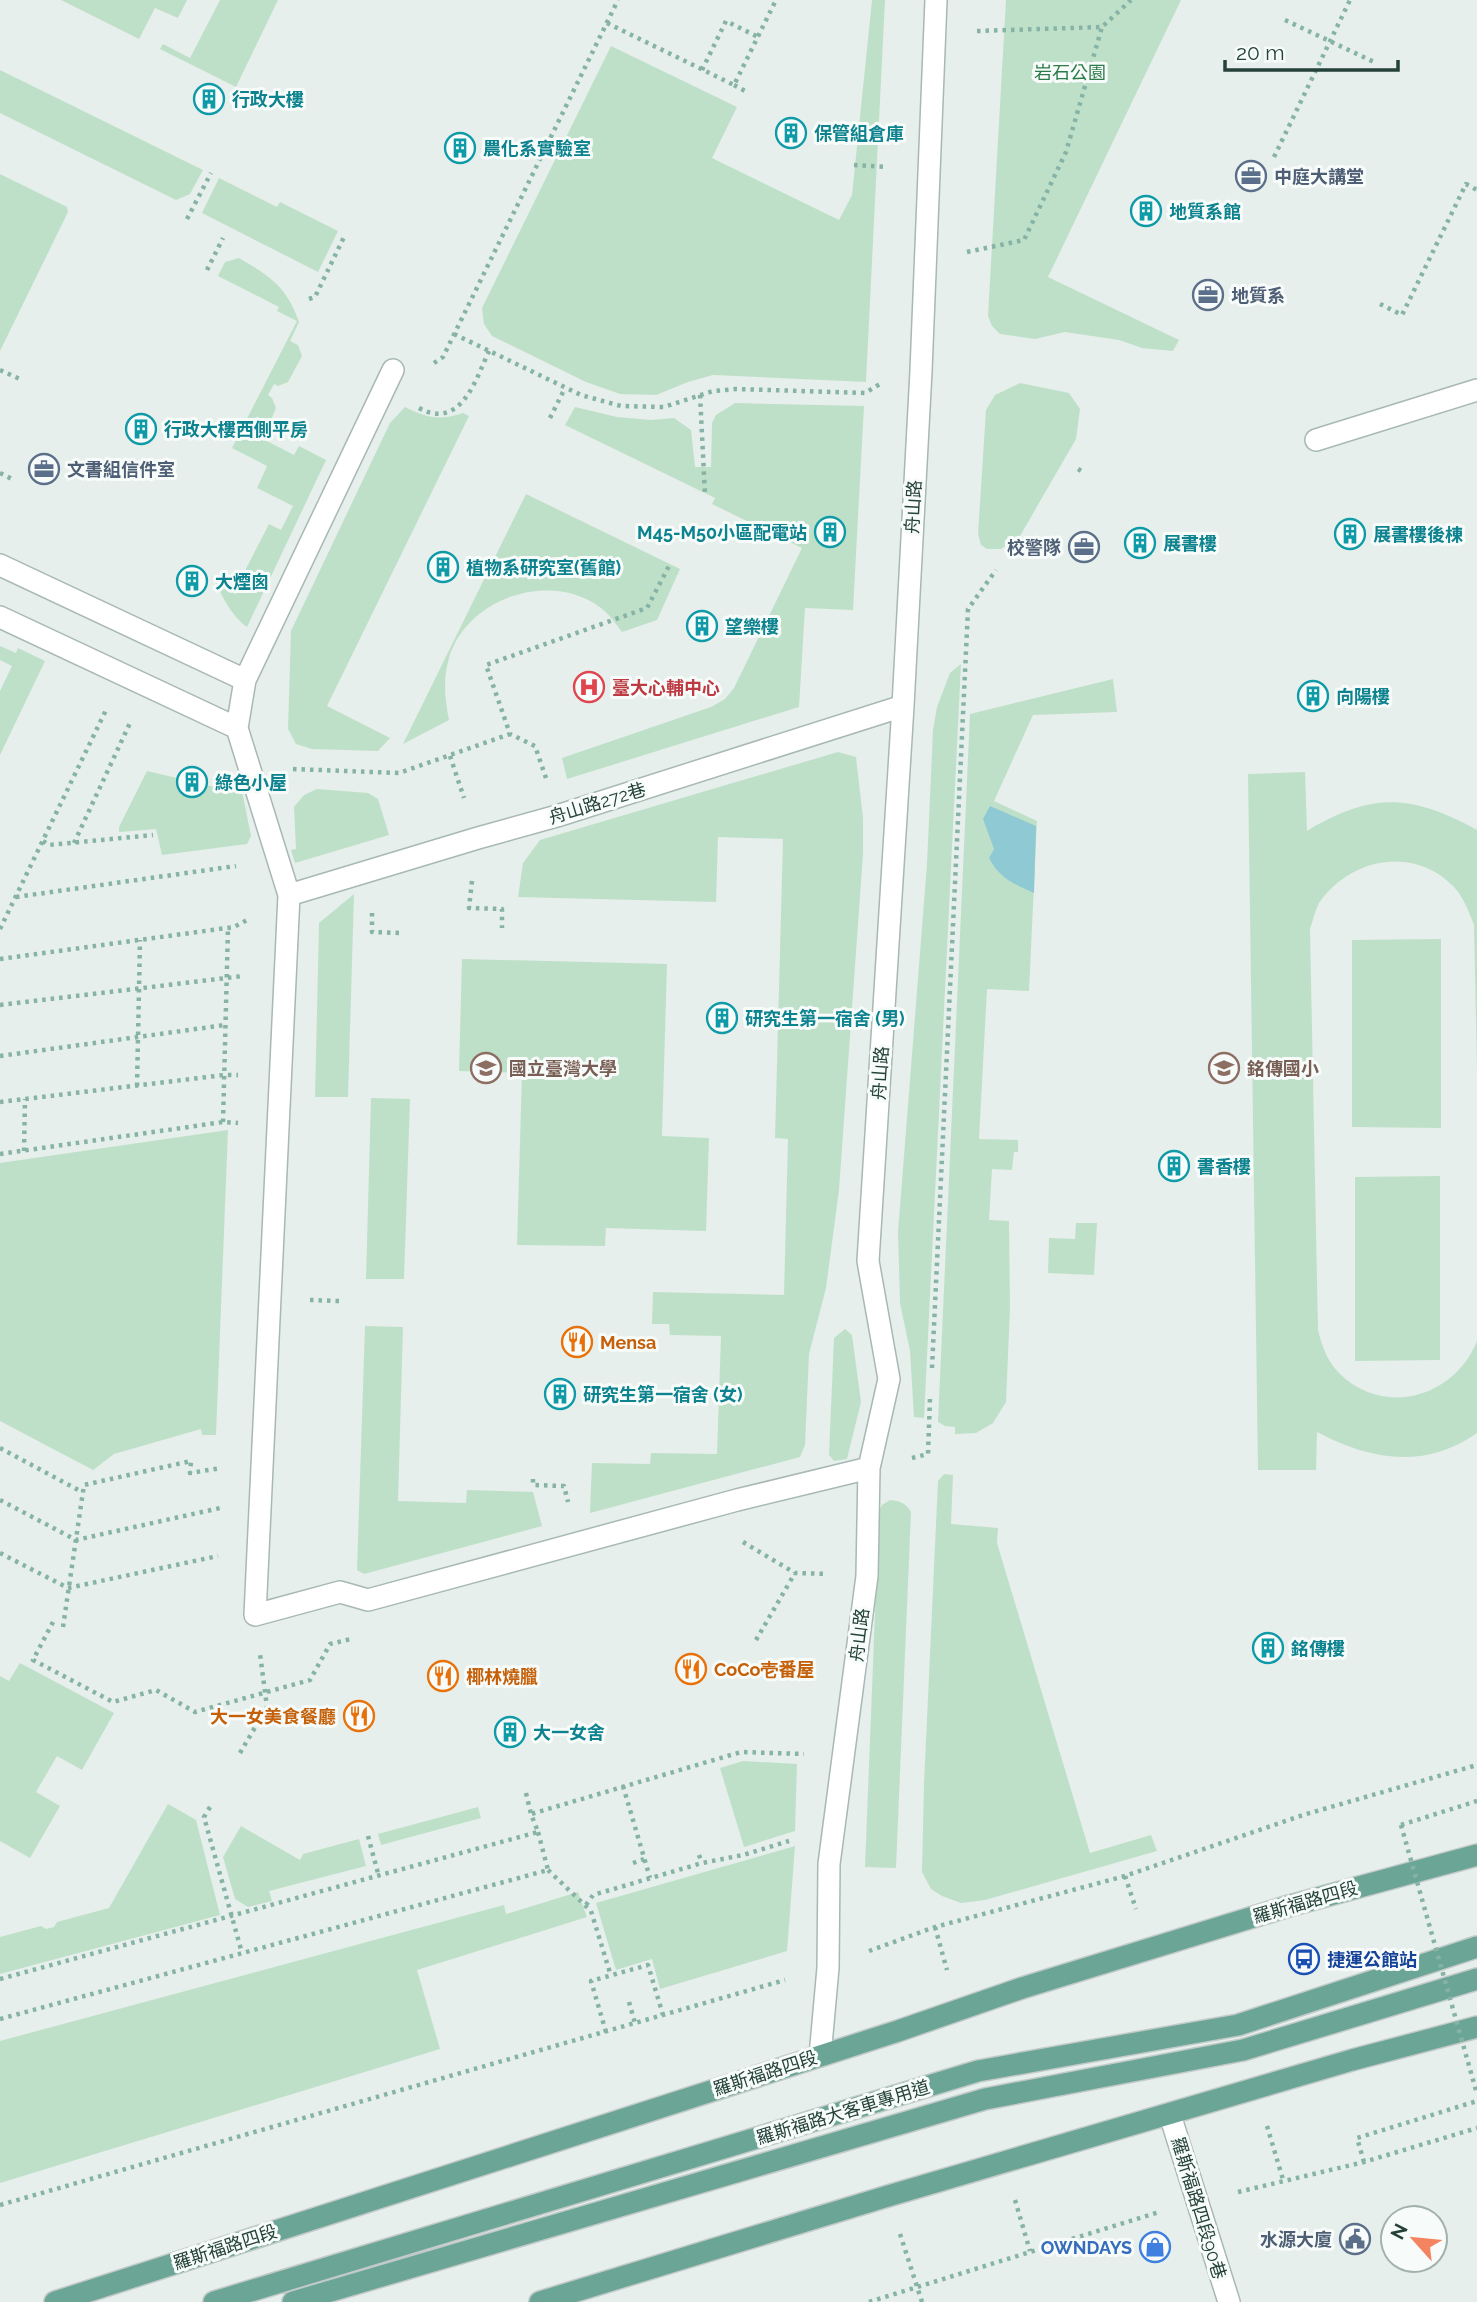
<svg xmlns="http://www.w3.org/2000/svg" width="1477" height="2302" font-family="Raleway,'Noto Sans TC',sans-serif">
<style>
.green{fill:#bfe0c8}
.water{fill:#8ec9d4}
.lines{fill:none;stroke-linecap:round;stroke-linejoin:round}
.minor-casing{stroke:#a8b8b2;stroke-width:24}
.major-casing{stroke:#c2cac8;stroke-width:24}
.path{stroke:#86b3a5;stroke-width:4.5;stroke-dasharray:3.5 5;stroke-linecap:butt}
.minor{stroke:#fff;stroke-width:21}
.major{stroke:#6aa596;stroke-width:21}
.path-bridge{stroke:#86b3a5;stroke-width:4.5;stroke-dasharray:3.5 5;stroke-linecap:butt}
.labels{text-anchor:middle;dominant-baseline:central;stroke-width:6;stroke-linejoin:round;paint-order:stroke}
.park-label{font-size:18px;fill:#2d7a4b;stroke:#f7fbf9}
.culture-label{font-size:18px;font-weight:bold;fill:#0d838f;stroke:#f7fbf9;text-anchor:start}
.service-label{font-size:18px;font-weight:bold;fill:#4e5e75;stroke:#f7fbf9;text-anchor:start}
.street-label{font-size:18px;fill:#24423a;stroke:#f7fbf9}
.health-label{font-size:18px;font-weight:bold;fill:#be3a42;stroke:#f7fbf9;text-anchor:start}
.education-label{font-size:18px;font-weight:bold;fill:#785e54;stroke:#f7fbf9;text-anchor:start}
.food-label{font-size:18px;font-weight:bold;fill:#c56008;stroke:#f7fbf9;text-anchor:start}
.transit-label{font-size:18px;font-weight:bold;fill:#164399;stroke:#f7fbf9;text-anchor:start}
.shop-label{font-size:18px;font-weight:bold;fill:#366cbe;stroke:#f7fbf9;text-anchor:end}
</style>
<rect width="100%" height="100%" fill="#e6efeb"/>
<path class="green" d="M 61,0 L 187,0 L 178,18 L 155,8 L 139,39 Z
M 220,0 L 278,0 L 236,87 L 160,49 L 163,44 L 190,58 Z
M 872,0 L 885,0 L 866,382 L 713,375 L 688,382 L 656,395 L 620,394 L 586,382 L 492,336 L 484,324 L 482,308 L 611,46 L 737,107 L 712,158 L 839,220 L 852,195 Z
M 1006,0 L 1181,0 L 1048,277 L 1179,340 L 1173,351 L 1142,348 L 1119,340 L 1065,332 L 1035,339 L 1000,334 L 992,326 L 988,316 Z
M 0,70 L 203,170 L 190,194 L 176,200 L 0,113 Z
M 0,174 L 67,207 L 68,212 L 0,351 Z
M 219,178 L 277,207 L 280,202 L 338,231 L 318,272 L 202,213 Z
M 239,258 C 270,276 287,287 299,322 L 290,341 L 298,345 L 302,356 L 288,382 L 278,386 L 274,384 L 268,395 L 272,398 L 276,408 L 263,439 L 294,455 L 299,446 L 326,460 L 247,627 C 230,615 221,593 212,576 L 236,588 L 269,524 L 281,530 L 293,506 L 257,488 L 267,466 L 232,448 L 297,321 L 277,311 L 279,307 L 218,276 L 225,262 Z
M 1020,383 L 1069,393 L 1080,409 L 1076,439 L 1020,536 L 1001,549 L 987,549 L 981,545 L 978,534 L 986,410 L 995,395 Z
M 735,403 L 864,406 L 853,610 L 805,608 L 799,707 L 567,779 L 562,758 L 711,707 L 725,699 L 734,688 L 802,548 L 712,504 L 715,498 L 565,425 L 575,407 L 617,417 L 651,420 L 674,418 L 691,430 L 695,467 L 711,467 L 712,423 L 716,415 Z
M 405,407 C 427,418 439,421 463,413 L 469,416 L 327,706 L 390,738 L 378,751 L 312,749 L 296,744 L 288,729 L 291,631 L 390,423 Z
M 526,494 L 680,569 L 657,620 L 622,632 C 616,624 609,614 601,608 C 550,569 463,599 448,662 C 443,682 445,699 449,720 L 403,744 Z
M 0,646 L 16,653 L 18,648 L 45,661 L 0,755 L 0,691 L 12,666 L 0,660 Z
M 961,664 L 924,1418 L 914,1417 L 910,1351 L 900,1303 L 898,1232 L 927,864 L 933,730 L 937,707 L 950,673 Z
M 1113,679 L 1117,712 L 1033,715 L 994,801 L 1037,821 L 1029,991 L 987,989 L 979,1139 L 1018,1140 L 1018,1152 L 1014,1152 L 1012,1170 L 992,1169 L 989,1220 L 1009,1221 L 1010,1308 L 1006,1402 L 993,1423 L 976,1433 L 955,1434 L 955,1427 L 945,1426 L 938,1422 L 970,714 Z
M 838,752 L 856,757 L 863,818 L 863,854 L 839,1190 L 826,1288 L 809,1354 L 805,1445 L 800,1457 L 590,1513 L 592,1463 L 650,1464 L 651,1453 L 717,1454 L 721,1336 L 670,1335 L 669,1324 L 652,1324 L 653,1292 L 784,1295 L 788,1139 L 775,1138 L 783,839 L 718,837 L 716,902 L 518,897 L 523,863 L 540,840 Z
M 147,771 L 236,792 L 242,791 L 251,836 L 247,844 L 162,855 L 156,829 L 119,832 L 119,827 Z
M 1305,772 L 1307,831 C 1372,792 1411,794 1477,830 L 1477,1068 L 1474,925 C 1469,912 1464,898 1454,887 C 1414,845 1350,858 1319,903 C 1315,911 1313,920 1310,929 L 1318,1330 C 1322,1346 1327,1361 1339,1373 C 1384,1418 1455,1397 1477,1341 L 1477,1433 C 1424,1470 1370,1460 1317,1432 L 1316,1470 L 1258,1470 L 1248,774 Z
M 317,789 L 368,793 L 378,799 L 389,835 L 295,863 L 291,850 L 296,849 L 294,807 L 304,795 Z
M 354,894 L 348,1097 L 315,1097 L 319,923 Z
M 1441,939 L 1441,1128 L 1352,1127 L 1352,940 Z
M 462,959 L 667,964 L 662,1136 L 709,1138 L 706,1231 L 606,1228 L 605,1246 L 517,1245 L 522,1073 L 459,1071 Z
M 371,1098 L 410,1099 L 404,1279 L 366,1279 Z
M 228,1130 L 216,1435 L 202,1435 L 201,1429 L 114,1454 L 93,1470 L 0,1421 L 0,1163 Z
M 1440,1176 L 1440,1360 L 1355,1361 L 1355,1177 Z
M 1076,1223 L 1097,1223 L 1094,1275 L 1048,1273 L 1049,1238 L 1075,1239 Z
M 365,1326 L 403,1327 L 398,1501 L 466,1503 L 467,1490 L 533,1492 L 542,1526 L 364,1574 L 357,1570 Z
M 845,1329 L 852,1335 L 861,1402 L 847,1459 L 834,1461 L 829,1455 L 834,1338 Z
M 944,1474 L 953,1475 L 951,1524 L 998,1528 L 997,1543 L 1090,1853 L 1151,1835 L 1157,1851 L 985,1900 L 961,1903 L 942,1896 L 931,1889 L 922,1872 L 924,1784 L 938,1481 Z
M 890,1500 C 900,1501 906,1503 911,1512 L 896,1868 L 865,1867 L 879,1511 L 882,1505 Z
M 20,1663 L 114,1713 L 82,1770 L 57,1756 L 36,1792 L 60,1806 L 30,1858 L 0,1841 L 0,1676 L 9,1681 Z
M 743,1761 L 797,1764 L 795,1831 L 744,1847 L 720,1768 Z
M 168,1804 L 196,1820 L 220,1915 L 0,1974 L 0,1937 L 41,1926 L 46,1929 L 54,1927 L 57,1922 L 109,1908 Z
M 478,1807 L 481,1818 L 381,1845 L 378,1834 Z
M 241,1826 L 300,1860 L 303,1854 L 359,1839 L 366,1866 L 269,1891 L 272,1901 L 248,1907 L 235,1899 L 223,1857 Z
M 795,1846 L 787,1951 L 660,1989 L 652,1959 L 616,1970 L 596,1903 Z
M 578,1892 L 587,1917 L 417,1970 L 440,2049 L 0,2183 L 0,2041 L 504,1905 L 506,1914 Z"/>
<path class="water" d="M 990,806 L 1036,826 L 1034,893 C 1014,884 999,878 989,858 L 994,849 L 983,819 Z"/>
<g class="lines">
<g class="minor-casing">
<path id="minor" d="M 393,370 L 245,680 L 237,728 L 289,895 L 255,1615 L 340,1592 L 368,1600 L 737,1500 L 869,1468
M 1316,440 L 1477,390
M 0,565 L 245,680
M 0,617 L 237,728
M 289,895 L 478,838 L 557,816 L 903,706
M 820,2056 L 828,1968 L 829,1864 L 867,1576 L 869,1468 L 889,1379 L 868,1261 L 903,706 L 921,371 L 936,0
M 1170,2115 L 1229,2302"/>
</g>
<g class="major-casing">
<path id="major" d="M 55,2302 L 898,2031 L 1022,1988 L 1289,1906 L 1477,1855
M 214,2302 L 978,2071 L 1238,2025 L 1477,1947
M 293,2302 L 985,2099 L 1243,2050 L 1477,1979
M 540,2302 L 888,2196 L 1352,2060 L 1477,2027"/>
</g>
<path class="path" d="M 1285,20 L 1374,62
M 607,23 L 734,85 L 776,0
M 977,31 L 1102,27 L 1131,0
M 702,70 L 726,21 L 758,37
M 734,85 L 745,91
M 1274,157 L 1350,0
M 854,165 L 886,167
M 187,219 L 211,173
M 967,252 L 1024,240 L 1066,152 L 1102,27
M 207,270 L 223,238
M 309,299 L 315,297 L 345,235
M 1380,304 L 1402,315 L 1466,184 L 1477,190
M 454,334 L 581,395 L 621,406 L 664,407 L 713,391 L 736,389 L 865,393 L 880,384
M 434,363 L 443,357 L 618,0
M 0,370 L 22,380
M 700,395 L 705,494
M 419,408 C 461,431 476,379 489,351
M 550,418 L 565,388
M 1078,469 L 1083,472
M 0,473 L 14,480
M 450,756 L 464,798
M 293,769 L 399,773 L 510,734
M 546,778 L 535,746 L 510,734 L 486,665 L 647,608 L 670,564
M 43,841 L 49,845 L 153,835
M 74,843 L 130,723
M 472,881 L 469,908 L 502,909 L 502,928
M 16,897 L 236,866
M 372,913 L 372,932 L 400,933
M 0,929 L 106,710
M 0,959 L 234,927 L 247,920
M 0,1005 L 243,976
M 0,1056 L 225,1025
M 137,1086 L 140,940
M 0,1102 L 224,1075 L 238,1075
M 223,1122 L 228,928
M 24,1151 L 25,1099
M 0,1154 L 223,1122 L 238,1123
M 310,1300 L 339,1301
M 932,1368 L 968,609 L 996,570
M 0,1448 L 82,1492
M 912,1458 L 928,1454 L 930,1398
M 533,1479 L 533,1485 L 564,1486 L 568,1502
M 0,1500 L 76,1540 L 220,1508
M 743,1542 L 795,1573 L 827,1574
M 0,1553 L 68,1588 L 218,1556
M 53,1622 L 33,1660 L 113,1702 L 156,1690 L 195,1712 L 310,1680 L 330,1644 L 351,1639
M 63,1627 L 84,1485 L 191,1461 L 190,1473 L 221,1468
M 756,1640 L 795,1573
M 773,1675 L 813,1668
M 267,1707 L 275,1711
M 240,1753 L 267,1707 L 260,1654
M 623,1786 L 650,1878
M 526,1793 L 531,1814
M 210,1807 L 204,1817 L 242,1953
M 1401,1825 L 1477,1801
M 368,1836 L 379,1877
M 699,1855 L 702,1863
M 633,1863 L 644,1859
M 548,1870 L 591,1911 L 611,1976
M 1125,1876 L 1136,1909
M 586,1905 L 593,1895 L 702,1863 L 743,1855 L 789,1841
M 935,1927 L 947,1970
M 869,1951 L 935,1927 L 1125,1876 L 1303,1815 L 1477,1765
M 0,1979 L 538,1832 L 531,1814 L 741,1752 L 804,1754
M 629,2002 L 635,2023
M 0,2019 L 548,1870 L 538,1832
M 606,2032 L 591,1981 L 648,1965 L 663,2015
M 1267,2126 L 1284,2183
M 1364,2162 L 1357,2138 L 1477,2101
M 1238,2192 L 1364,2162 L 1477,2128
M 1015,2200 L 1030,2251
M 0,2205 L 785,1980
M 900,2234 L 922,2302
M 869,2302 L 1159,2212"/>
<use href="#minor" class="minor"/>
<use href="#major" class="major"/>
<path class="path-bridge" d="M 1401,1825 L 1477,2094"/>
</g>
<defs>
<g id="building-ring" transform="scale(1.575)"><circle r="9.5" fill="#f7fbf9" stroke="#0f9aa8" stroke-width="1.5"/><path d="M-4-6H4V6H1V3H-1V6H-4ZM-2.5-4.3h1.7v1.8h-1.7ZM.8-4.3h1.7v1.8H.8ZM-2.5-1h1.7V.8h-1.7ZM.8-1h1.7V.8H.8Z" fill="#0f9aa8"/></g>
<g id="office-ring" transform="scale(1.575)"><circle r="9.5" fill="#f7fbf9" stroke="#5c6f8a" stroke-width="1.5"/><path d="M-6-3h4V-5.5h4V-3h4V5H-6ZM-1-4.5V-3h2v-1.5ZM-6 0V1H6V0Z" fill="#5c6f8a"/></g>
<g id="hospital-ring" transform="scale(1.575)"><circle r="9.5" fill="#f7fbf9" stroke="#e0444e" stroke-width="1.5"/><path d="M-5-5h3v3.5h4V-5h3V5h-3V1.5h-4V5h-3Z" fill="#e0444e"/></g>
<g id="university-ring" transform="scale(1.575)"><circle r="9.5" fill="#f7fbf9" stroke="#8d6e63" stroke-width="1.5"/><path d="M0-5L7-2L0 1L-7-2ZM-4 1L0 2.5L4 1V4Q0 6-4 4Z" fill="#8d6e63"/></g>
<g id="school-ring" transform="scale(1.575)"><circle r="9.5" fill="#f7fbf9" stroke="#8d6e63" stroke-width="1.5"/><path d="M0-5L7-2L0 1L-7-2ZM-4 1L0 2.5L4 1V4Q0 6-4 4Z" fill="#8d6e63"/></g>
<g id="restaurant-ring" transform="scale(1.575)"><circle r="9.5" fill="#f7fbf9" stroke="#e8710a" stroke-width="1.5"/><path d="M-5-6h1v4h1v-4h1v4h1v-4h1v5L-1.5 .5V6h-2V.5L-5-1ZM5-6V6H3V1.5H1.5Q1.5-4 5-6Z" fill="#e8710a"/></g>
<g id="bus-ring" transform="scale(1.575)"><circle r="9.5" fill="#f7fbf9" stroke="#1a4fb4" stroke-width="1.5"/><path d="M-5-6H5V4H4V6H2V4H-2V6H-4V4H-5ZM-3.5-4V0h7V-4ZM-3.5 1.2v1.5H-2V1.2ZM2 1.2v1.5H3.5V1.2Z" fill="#1a4fb4"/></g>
<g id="civic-ring" transform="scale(1.575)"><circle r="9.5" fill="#f7fbf9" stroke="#5c6f8a" stroke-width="1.5"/><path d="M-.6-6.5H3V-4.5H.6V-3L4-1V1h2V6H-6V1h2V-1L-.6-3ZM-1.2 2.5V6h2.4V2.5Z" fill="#5c6f8a"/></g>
<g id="shop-ring" transform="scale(1.575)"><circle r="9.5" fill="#f7fbf9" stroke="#3f7fe0" stroke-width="1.5"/><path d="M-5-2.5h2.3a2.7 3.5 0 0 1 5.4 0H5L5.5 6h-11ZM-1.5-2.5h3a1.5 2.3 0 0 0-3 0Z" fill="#3f7fe0"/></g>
</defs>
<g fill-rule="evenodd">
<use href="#building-ring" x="209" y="99"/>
<use href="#building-ring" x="791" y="133"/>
<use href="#building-ring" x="460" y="148"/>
<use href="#office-ring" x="1251" y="176"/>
<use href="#building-ring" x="1146" y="211"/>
<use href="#office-ring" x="1208" y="295"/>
<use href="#building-ring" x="141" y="429"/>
<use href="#office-ring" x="44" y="469"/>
<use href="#building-ring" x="830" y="532"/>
<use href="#building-ring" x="1350" y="534"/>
<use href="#building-ring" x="1140" y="543"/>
<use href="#office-ring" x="1084" y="547"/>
<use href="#building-ring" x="443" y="567"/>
<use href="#building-ring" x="192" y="581"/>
<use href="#building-ring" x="702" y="626"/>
<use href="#hospital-ring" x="589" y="687"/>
<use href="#building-ring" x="1313" y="696"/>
<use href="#building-ring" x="192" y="782"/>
<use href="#building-ring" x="722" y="1018"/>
<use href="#university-ring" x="486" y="1068"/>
<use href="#school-ring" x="1224" y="1068"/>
<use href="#building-ring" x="1174" y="1166"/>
<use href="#restaurant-ring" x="577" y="1342"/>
<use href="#building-ring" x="560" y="1394"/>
<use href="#building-ring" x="1268" y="1648"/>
<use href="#restaurant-ring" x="691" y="1669"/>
<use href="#restaurant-ring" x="443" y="1676"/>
<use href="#restaurant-ring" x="359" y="1716"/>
<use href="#building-ring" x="510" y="1732"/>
<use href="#bus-ring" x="1304" y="1959"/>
<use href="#civic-ring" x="1355" y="2239"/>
<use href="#shop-ring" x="1155" y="2247"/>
</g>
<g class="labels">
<g class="park-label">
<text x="1070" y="72">岩石公園</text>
</g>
<g class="culture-label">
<text x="232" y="99">行政大樓</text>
<text x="814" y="133">保管組倉庫</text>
<text x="483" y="148">農化系實驗室</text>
<text x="1169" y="211">地質系館</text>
<text x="164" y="429">行政大樓西側平房</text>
<text x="807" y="532" text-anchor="end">M45-M50小區配電站</text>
<text x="1373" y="534">展書樓後棟</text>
<text x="1163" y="543">展書樓</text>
<text x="466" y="567">植物系研究室(舊館)</text>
<text x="215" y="581">大煙囪</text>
<text x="725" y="626">望樂樓</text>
<text x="1336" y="696">向陽樓</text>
<text x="215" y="782">綠色小屋</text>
<text x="745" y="1018">研究生第一宿舍 (男)</text>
<text x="1197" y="1166">書香樓</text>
<text x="583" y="1394">研究生第一宿舍 (女)</text>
<text x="1291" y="1648">銘傳樓</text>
<text x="533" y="1732">大一女舍</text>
</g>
<g class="service-label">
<text x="1274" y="176">中庭大講堂</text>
<text x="1231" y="295">地質系</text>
<text x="67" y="469">文書組信件室</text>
<text x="1061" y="547" text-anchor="end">校警隊</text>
<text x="1332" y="2239" text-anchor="end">水源大廈</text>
</g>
<g class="street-label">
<text transform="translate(913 507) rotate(-87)">舟山路</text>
<text transform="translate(597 803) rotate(-17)">舟山路272巷</text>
<text transform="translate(880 1073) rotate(-86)">舟山路</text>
<text transform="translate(859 1635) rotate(-83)">舟山路</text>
<text transform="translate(1305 1902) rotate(-16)">羅斯福路四段</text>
<text transform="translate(765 2073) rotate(-18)">羅斯福路四段</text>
<text transform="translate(843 2112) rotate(-17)">羅斯福路大客車專用道</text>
<text transform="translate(1199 2208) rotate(73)">羅斯福路四段90巷</text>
<text transform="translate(225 2247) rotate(-18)">羅斯福路四段</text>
</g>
<g class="health-label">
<text x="612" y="687">臺大心輔中心</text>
</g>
<g class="education-label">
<text x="509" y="1068">國立臺灣大學</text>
<text x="1247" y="1068">銘傳國小</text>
</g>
<g class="food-label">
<text x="600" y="1342">Mensa</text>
<text x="714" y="1669">CoCo壱番屋</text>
<text x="466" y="1676">椰林燒臘</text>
<text x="336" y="1716" text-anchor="end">大一女美食餐廳</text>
</g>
<g class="transit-label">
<text x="1327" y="1959">捷運公館站</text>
</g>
<g class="shop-label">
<text x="1132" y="2247">OWNDAYS</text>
</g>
</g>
<g transform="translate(1414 2239) rotate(297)"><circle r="33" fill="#f7fbf9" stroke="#a3b1ad" stroke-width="2"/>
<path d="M0-5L12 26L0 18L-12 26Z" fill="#f4845f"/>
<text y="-10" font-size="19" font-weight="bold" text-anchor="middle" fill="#24423a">N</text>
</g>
<path d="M1225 60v10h173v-10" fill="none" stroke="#24423a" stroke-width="3.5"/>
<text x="1236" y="60" font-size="21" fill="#24423a" stroke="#f7fbf9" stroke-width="5" paint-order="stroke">20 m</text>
</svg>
